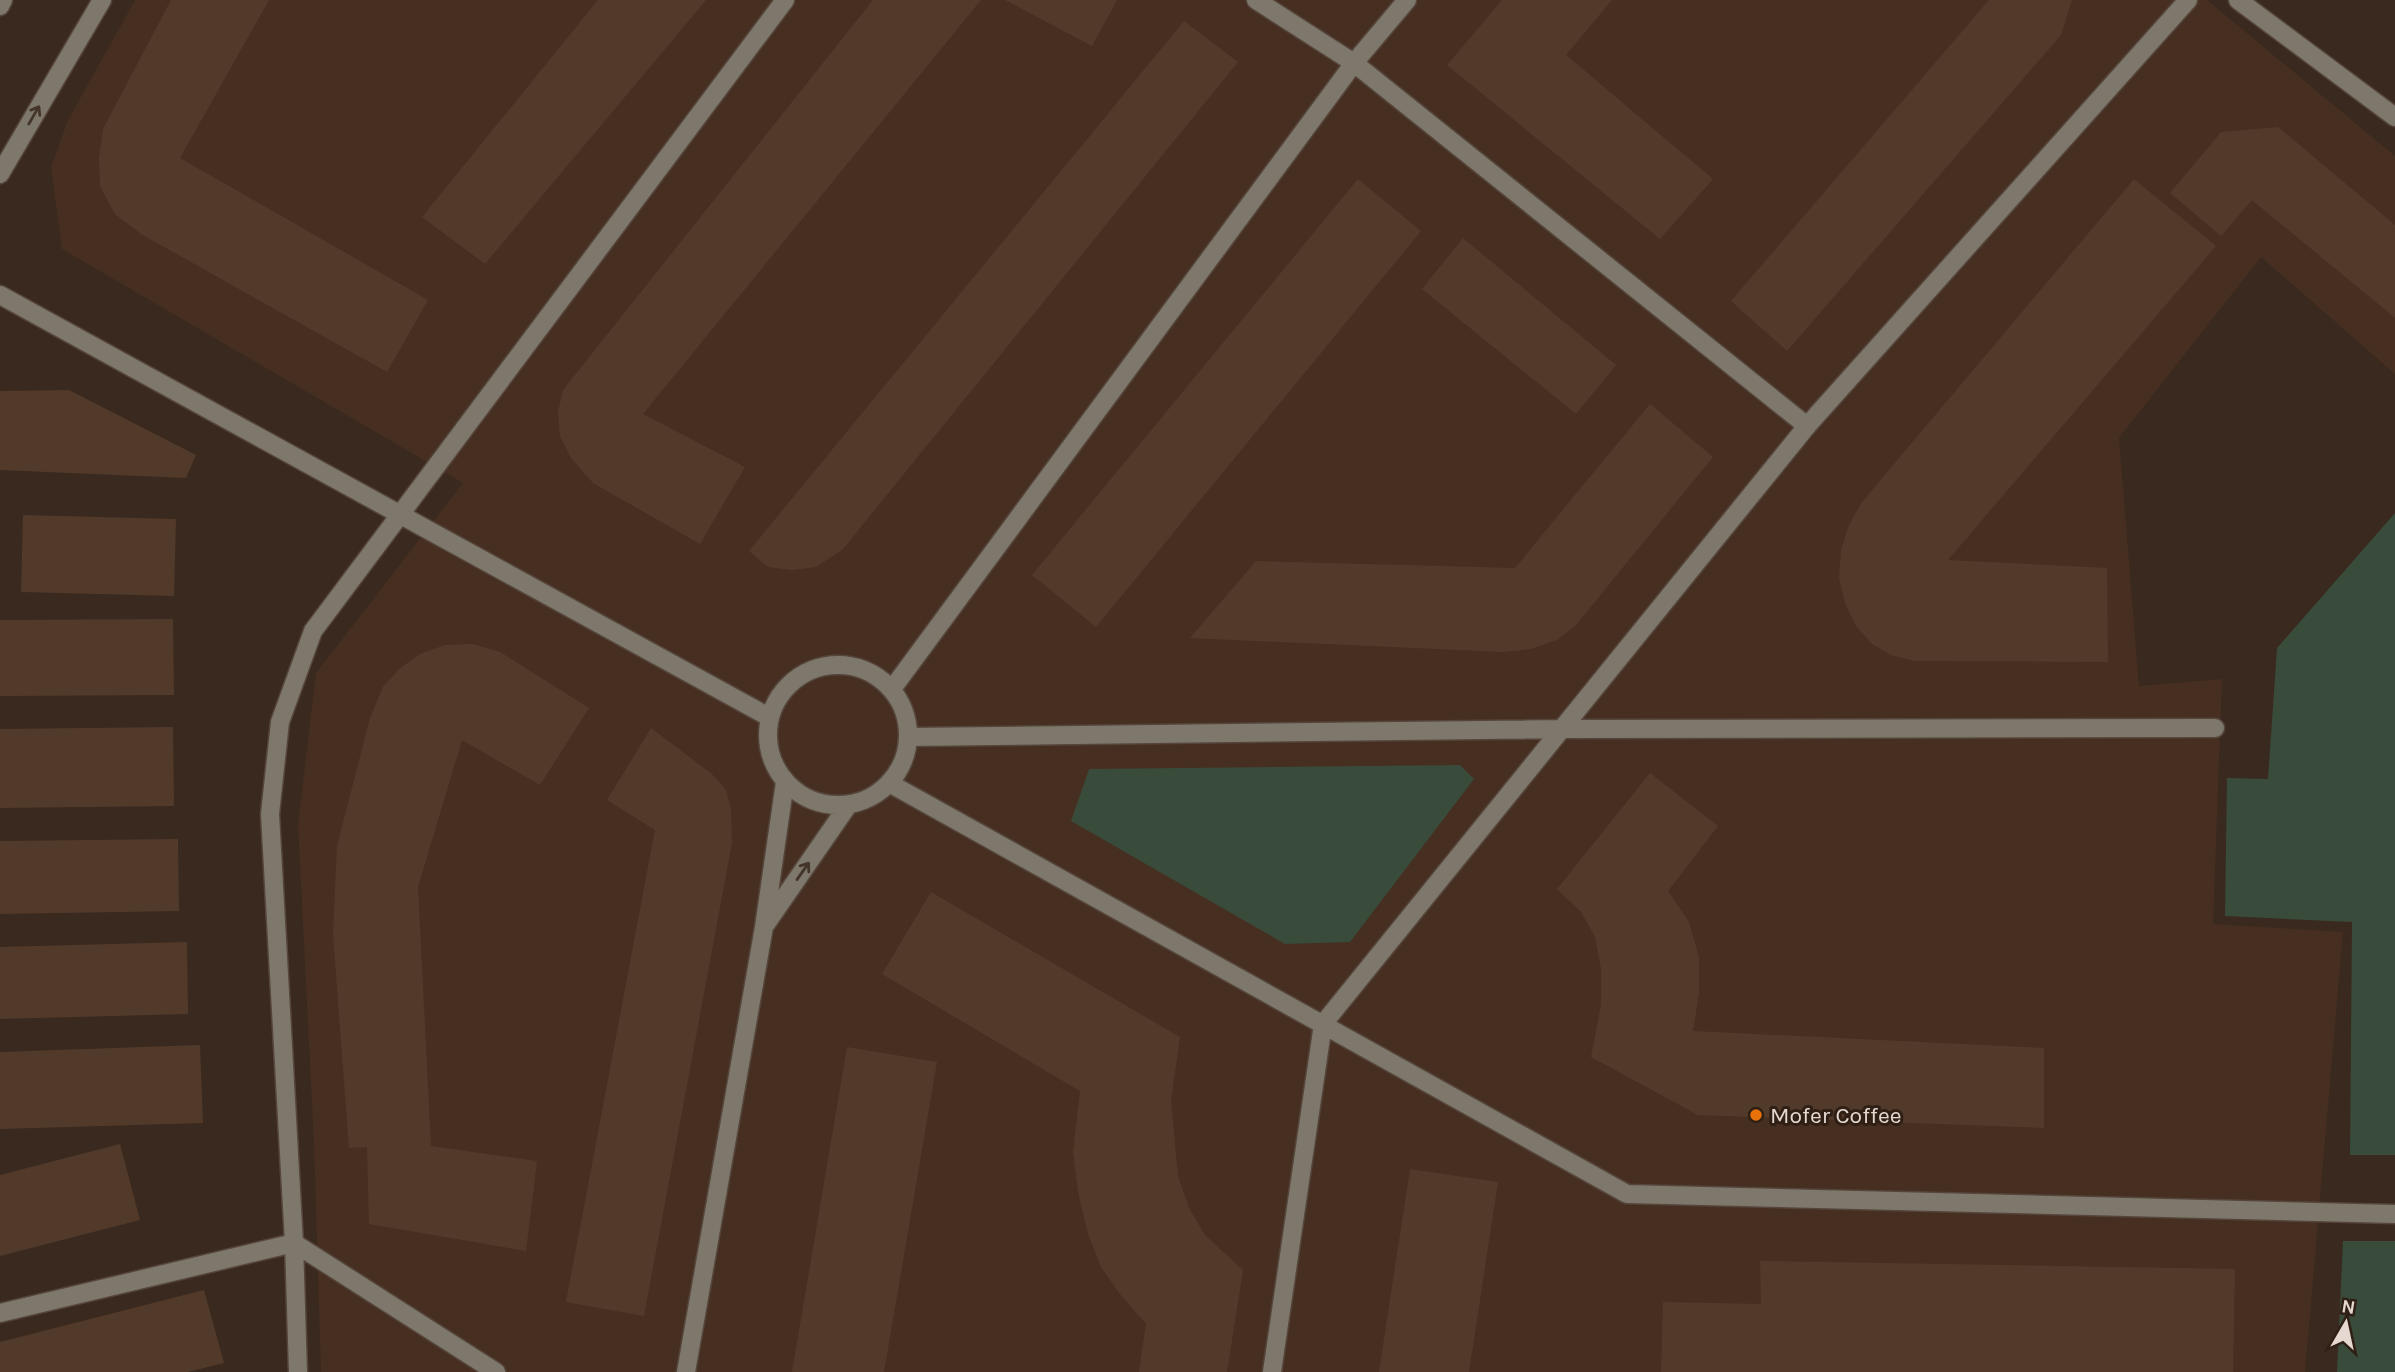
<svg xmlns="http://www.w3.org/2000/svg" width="2395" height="1372" font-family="Karla,sans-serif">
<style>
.built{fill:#462f21}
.green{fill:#394b3b}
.building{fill:#523a2b}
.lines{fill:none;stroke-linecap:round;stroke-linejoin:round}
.minor-casing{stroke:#55453b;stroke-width:21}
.minor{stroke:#7e776c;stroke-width:18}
.oneway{stroke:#44352a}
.food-dot{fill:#e8710a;stroke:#301f14;stroke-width:2.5}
.labels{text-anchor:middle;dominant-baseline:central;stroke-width:6;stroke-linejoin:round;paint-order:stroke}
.poi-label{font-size:23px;fill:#e4d8d1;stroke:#301f14;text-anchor:start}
</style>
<rect width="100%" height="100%" fill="#3a291e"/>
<path class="built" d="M 135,0 L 2207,0 L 2395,156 L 2395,374 L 2261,257 L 2119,438 L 2139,686 L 2222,679 L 2213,924 L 2343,932 L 2305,1372 L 321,1372 L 314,1143 L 298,824 L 316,673 L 463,483 L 62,249 L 51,167 L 68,120 Z"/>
<path class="green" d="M 2395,513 L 2395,1155 L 2350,1155 L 2352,922 L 2225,916 L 2227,778 L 2268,779 L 2277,648 Z
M 1460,765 L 1474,779 L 1350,942 L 1285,944 L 1071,821 L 1089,769 Z
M 2343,1241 L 2395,1241 L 2395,1372 L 2337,1372 Z"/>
<path class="building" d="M 171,0 L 269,0 L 180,158 L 428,300 L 387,372 L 141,234 L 115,214 L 100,186 L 99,159 L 103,129 Z
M 598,0 L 706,0 L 485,264 L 422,217 Z
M 873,0 L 981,0 L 643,414 L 745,467 L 700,544 L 593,483 L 571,458 L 560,436 L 558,412 L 563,390 Z
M 1005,0 L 1117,0 L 1092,46 Z
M 1502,0 L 1612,0 L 1566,55 L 1713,179 L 1660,239 L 1447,65 Z
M 1989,0 L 2072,0 L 2061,35 L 1787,351 L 1731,301 Z
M 1184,21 L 1238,62 L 843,549 L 816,567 L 792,570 L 768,567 L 749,551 Z
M 2278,127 L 2395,225 L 2395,318 L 2252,200 L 2221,236 L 2170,193 L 2221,132 Z
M 1358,179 L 1421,231 L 1096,627 L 1032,575 Z
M 2134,179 L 2216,246 L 1948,560 L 2107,568 L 2108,662 L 1915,661 L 1891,655 L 1872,644 L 1856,626 L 1845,603 L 1839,578 L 1841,550 L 1849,525 L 1862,502 Z
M 1463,238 L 1616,365 L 1576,414 L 1422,289 Z
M 69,390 L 196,455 L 186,478 L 0,470 L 0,391 Z
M 1650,404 L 1713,457 L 1576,625 L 1557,640 L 1531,649 L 1504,652 L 1190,638 L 1256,561 L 1515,568 Z
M 23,515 L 176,519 L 174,596 L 21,592 Z
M 173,619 L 174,695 L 0,696 L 0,620 Z
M 473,644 L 500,652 L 589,708 L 540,785 L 462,740 L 418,887 L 431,1146 L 537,1161 L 526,1251 L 369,1224 L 367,1147 L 349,1148 L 333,934 L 337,846 L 370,718 L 383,687 L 399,669 L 420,654 L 445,645 Z
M 173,727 L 174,806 L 0,808 L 0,729 Z
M 651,728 L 712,774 L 726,790 L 731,810 L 732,843 L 644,1316 L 566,1302 L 655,830 L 607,800 Z
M 1650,773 L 1718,826 L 1668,891 L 1689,922 L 1699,957 L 1699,993 L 1693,1031 L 2044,1048 L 2044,1128 L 1698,1115 L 1591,1057 L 1601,1005 L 1601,969 L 1595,937 L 1581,912 L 1557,889 Z
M 178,839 L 179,911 L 0,914 L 0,841 Z
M 931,892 L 1180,1037 L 1171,1101 L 1178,1176 L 1189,1208 L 1205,1235 L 1243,1270 L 1227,1372 L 1139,1372 L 1146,1324 L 1119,1293 L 1101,1267 L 1088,1234 L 1078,1192 L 1073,1152 L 1080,1091 L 882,974 Z
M 187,942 L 188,1014 L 0,1019 L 0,947 Z
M 200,1045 L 203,1123 L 0,1129 L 0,1052 Z
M 847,1047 L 937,1062 L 884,1372 L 792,1372 Z
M 120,1144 L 140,1220 L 0,1256 L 0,1175 Z
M 1410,1169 L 1498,1182 L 1469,1372 L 1379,1372 Z
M 1760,1261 L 2235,1269 L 2233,1372 L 1661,1372 L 1663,1302 L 1761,1304 Z
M 204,1290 L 224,1363 L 188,1372 L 0,1372 L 0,1342 Z"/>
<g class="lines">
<g class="minor-casing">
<path id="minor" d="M 1256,0 L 1354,63 L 1807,426
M 2238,0 L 2395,117
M 0,6 L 3,0
M 0,174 L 102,0
M 0,295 L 769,717
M768 735a70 70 0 1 1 140 0a70 70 0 1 1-140 0Z
M 892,689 L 1354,63 L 1407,0
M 909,737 L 1562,729 L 2215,728
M 889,783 L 1627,1194 L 2395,1214
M 766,924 L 849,804
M 0,1313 L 294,1243 L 496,1372
M 298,1372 L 294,1243 L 270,814 L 280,722 L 313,631 L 785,0
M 686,1372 L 764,927 L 785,782
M 1272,1372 L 1323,1024 L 1807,426 L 2188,0"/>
</g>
<use href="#minor" class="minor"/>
</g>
<defs><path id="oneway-shaft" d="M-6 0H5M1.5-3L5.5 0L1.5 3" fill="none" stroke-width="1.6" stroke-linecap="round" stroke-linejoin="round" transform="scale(1.75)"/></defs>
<g class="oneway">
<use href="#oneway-shaft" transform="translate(34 115) rotate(-60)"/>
<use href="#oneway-shaft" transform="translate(803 871) rotate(-55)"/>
</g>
<circle class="food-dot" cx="1756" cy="1115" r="7"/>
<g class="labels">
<g class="poi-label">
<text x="1770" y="1115">Mofer Coffee</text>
</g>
</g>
<g transform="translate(2346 1323) rotate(9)" stroke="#301f14" stroke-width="5" paint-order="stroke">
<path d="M0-5L12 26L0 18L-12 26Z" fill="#e4d8d1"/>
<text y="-10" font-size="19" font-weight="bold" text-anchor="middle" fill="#e4d8d1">N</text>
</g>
</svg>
